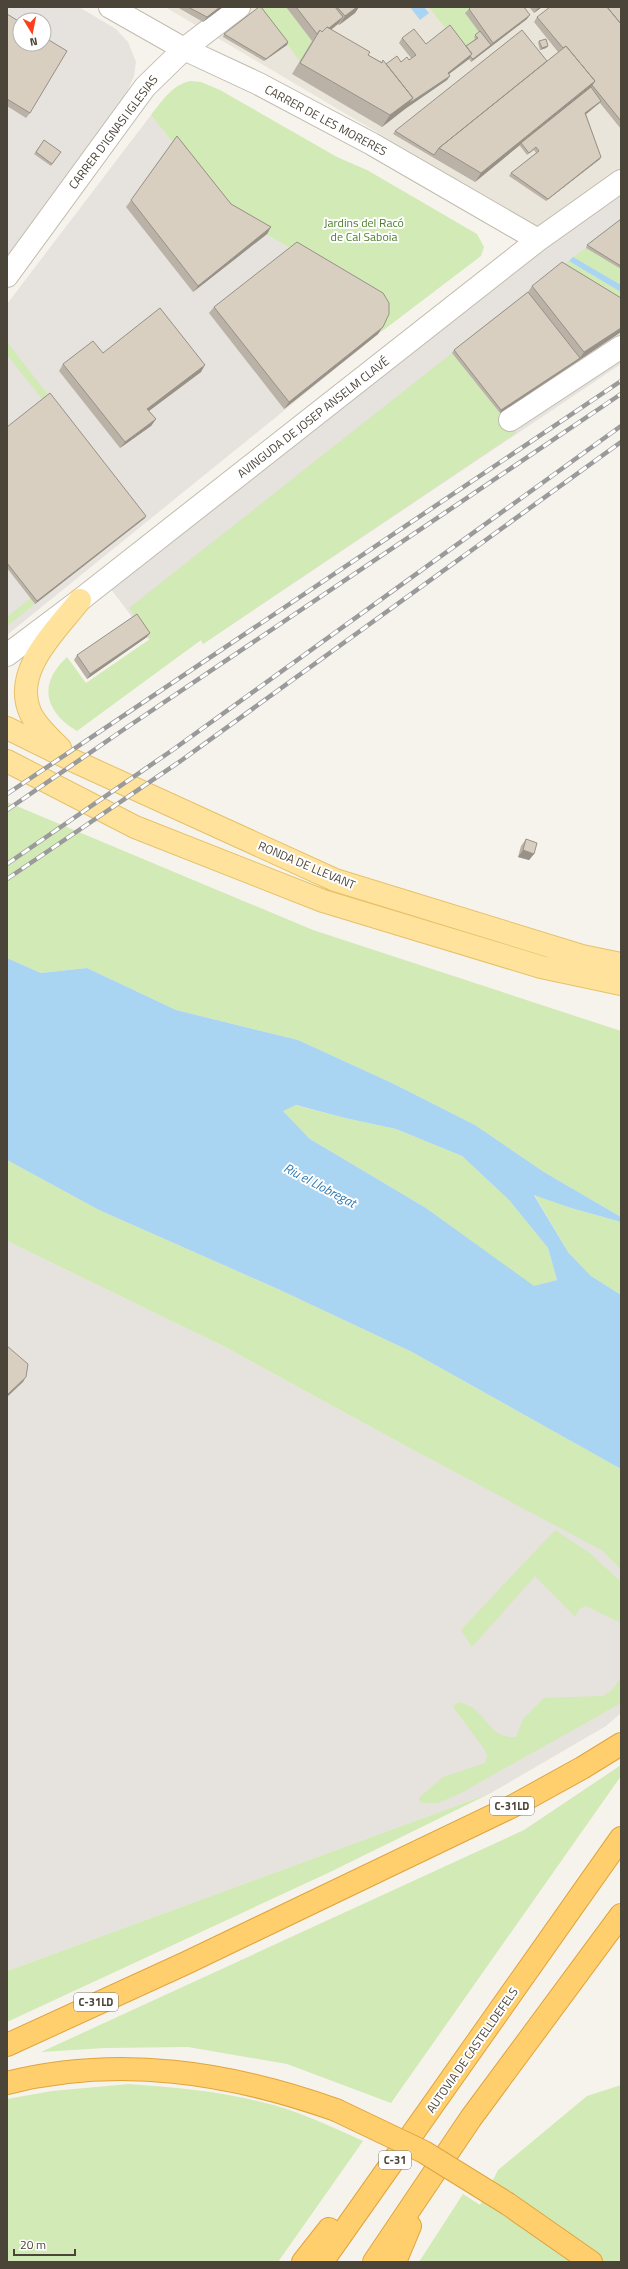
<svg xmlns="http://www.w3.org/2000/svg" width="628" height="2269" font-family="'Titillium Web',sans-serif">
<style>
.residential{fill:#eae5da}
.industrial{fill:#e6e2dd;fill-rule:evenodd}
.green{fill:#d2eab5}
.water{fill:#a9d4f2;fill-rule:evenodd}
.lines{fill:none;stroke-linecap:round;stroke-linejoin:round}
.minor-casing{stroke:#c2bbae;stroke-width:24}
.major-casing{stroke:#e6c16a;stroke-width:24}
.highway-casing{stroke:#e0a43c;stroke-width:24}
.minor{stroke:#fff;stroke-width:22}
.major{stroke:#ffe39c;stroke-width:22}
.highway{stroke:#ffcf6e;stroke-width:22}
.rail-casing{stroke:#9a9a9a;stroke-width:4.5}
.rail{stroke:#fff;stroke-width:3;stroke-dasharray:9;stroke-linecap:butt}
.highway-bridge-casing{stroke:#e0a43c;stroke-width:24;stroke-linecap:butt}
.highway-bridge{stroke:#ffcf6e;stroke-width:22}
.wall{fill:#bab2a6}
.shaded-wall{fill:#979187}
.building{fill:#d8cfc1;stroke:#979187}
.labels{text-anchor:middle;dominant-baseline:central;stroke-width:4;stroke-linejoin:round;paint-order:stroke}
.shield{fill:#fff;stroke:#817c74;stroke-width:1}
.shield-label{font-size:11px;font-weight:bold;fill:#4b4439}
.street-label{font-size:12px;fill:#4b4439;stroke:#fff}
.park-label{font-size:12px;fill:#4a7f2a;stroke:#fff}
.water-label{font-size:13px;font-style:italic;fill:#2e7ab2;stroke:#fff}
</style>
<rect width="100%" height="100%" fill="#f6f3ec"/>
<path class="residential" d="M 165,7 L 621,7 L 621,277 L 385,137 Z"/>
<path class="industrial" d="M 7,7 L 79,7 L 116,29 L 128,42 L 136,62 L 134,76 L 124,99 L 7,258 ZM 20,20 L 44,20 L 44,44 L 20,44 Z
M 151,115 L 226,211 L 374,297 L 385,319 L 384,326 L 381,332 L 7,635 L 7,304 Z
M 621,190 L 621,364 L 203,644 L 201,640 L 167,664 L 111,589 Z
M 7,1241 L 225,1347 L 404,1445 L 604,1551 L 621,1570 L 621,1713 L 606,1726 L 491,1793 L 7,1971 Z"/>
<path class="green" d="M 261,7 L 286,7 L 312,41 L 300,62 Z
M 429,7 L 474,7 L 480,33 L 476,40 L 462,50 Z
M 190,81 L 201,82 L 220,90 L 337,157 L 367,170 L 477,234 L 484,247 L 481,256 L 381,332 L 385,319 L 374,297 L 226,211 L 151,115 C 162,101 172,85 190,81 Z
M 586,248 L 621,269 L 621,285 L 573,257 Z
M 569,261 L 621,292 L 621,311 L 556,271 Z
M 7,342 L 49,396 L 43,400 L 7,355 Z
M 452,353 L 516,433 L 203,644 L 201,640 L 77,731 C 44,711 38,684 67,657 L 86,683 L 150,639 L 129,608 Z
M 31,598 L 35,604 L 7,626 L 7,617 Z
M 7,802 L 313,930 L 621,1031 L 621,1217 L 544,1172 L 475,1125 L 392,1083 L 298,1040 L 176,1010 L 87,968 L 41,973 L 7,958 Z
M 295,1105 L 345,1118 L 396,1129 L 462,1156 L 509,1200 L 548,1248 L 557,1280 L 534,1287 L 426,1208 L 310,1139 L 282,1110 Z
M 7,1160 L 99,1210 L 280,1290 L 412,1352 L 621,1469 L 621,1570 L 603,1551 L 404,1445 L 225,1347 L 7,1241 Z
M 534,1194 L 571,1208 L 621,1222 L 621,1295 L 591,1276 L 568,1252 Z
M 555,1530 L 591,1554 L 621,1582 L 621,1623 L 586,1606 L 579,1609 L 575,1617 L 535,1576 L 472,1647 L 461,1630 Z
M 621,1678 L 621,1703 L 459,1794 L 438,1803 L 421,1803 L 419,1798 L 443,1777 L 485,1763 L 487,1756 L 485,1750 L 453,1707 L 458,1702 C 488,1708 486,1739 516,1737 L 523,1719 L 544,1698 L 603,1696 L 611,1691 Z
M 621,1765 L 621,1776 L 391,2103 L 287,2064 L 188,2047 L 105,2048 L 41,2052 L 524,1830 Z
M 491,1793 L 328,1873 L 7,2022 L 7,1971 Z
M 129,2084 C 173,2087 218,2091 261,2102 C 297,2110 330,2126 363,2141 L 278,2262 L 7,2262 L 7,2099 L 52,2091 Z
M 621,2085 L 621,2262 L 419,2262 L 463,2194 L 480,2205 L 498,2170 L 587,2096 Z"/>
<path class="water" d="M 410,7 L 424,7 L 429,13 L 420,20 Z
M 573,257 L 621,285 L 621,292 L 569,261 Z
M 7,958 L 41,973 L 87,968 L 176,1010 L 298,1040 L 392,1083 L 475,1125 L 544,1172 L 621,1217 L 621,1222 L 571,1208 L 534,1195 L 568,1252 L 591,1276 L 621,1295 L 621,1469 L 412,1352 L 280,1290 L 99,1210 L 7,1160 ZM 296,1105 L 345,1118 L 396,1129 L 462,1156 L 509,1200 L 548,1248 L 557,1280 L 534,1286 L 426,1208 L 310,1139 L 283,1111 Z"/>
<g class="lines">
<g class="minor-casing">
<path id="minor" d="M 110,7 L 184,49 L 259,84 L 372,144 L 538,240
M 7,276 L 145,87 L 184,49 L 239,7
M 510,420 L 621,347
M 7,655 L 80,600 L 538,240 L 621,181"/>
</g>
<g class="major-casing">
<path id="major" d="M 7,728 L 74,761 L 335,880 L 582,956 L 621,964
M 60,748 C 49,737 36,726 30,712 C 12,670 57,630 80,600
M 7,761 L 135,827 L 323,901 L 541,967 L 621,984"/>
</g>
<g class="highway-casing">
<path id="highway" d="M 7,2045 L 186,1963 L 515,1805 L 582,1768 L 621,1744
M 7,2083 C 119,2055 229,2072 336,2110
M 508,2204 L 591,2262
M 303,2262 L 329,2229
M 322,2262 L 621,1838
M 374,2262 L 471,2118 L 621,1915
M 395,2262 L 410,2226"/>
</g>
<use href="#minor" class="minor"/>
<use href="#major" class="major"/>
<use href="#highway" class="highway"/>
<g class="rail-casing">
<path id="rail" d="M 7,794 L 621,381
M 7,810 L 123,730 L 621,394
M 7,864 L 174,749 L 621,426
M 7,879 L 182,760 L 621,442"/>
</g>
<use href="#rail" class="rail"/>
<g class="highway-bridge-casing">
<path id="highway-bridge" d="M 336,2110 L 424,2152 L 508,2204"/>
</g>
<use href="#highway-bridge" class="highway-bridge"/>
</g>
<path class="wall" d="M 177,7 L 223,7 L 203,22 Z
M 286,7 L 359,7 L 355,13 L 339,25 L 338,24 L 331,30 L 368,55 L 386,64 L 409,60 L 411,58 L 399,43 L 402,38 L 426,44 L 466,46 L 475,39 L 474,37 L 479,32 L 465,13 L 469,9 L 527,19 L 471,62 L 469,59 L 449,74 L 450,76 L 447,80 L 405,109 L 382,127 L 292,74 L 312,41 Z
M 529,7 L 542,7 L 534,13 Z
M 621,7 L 621,129 L 600,103 L 586,114 L 601,157 L 600,159 L 546,201 L 509,176 L 511,173 L 536,153 L 534,150 L 527,155 L 520,146 L 520,145 L 475,182 L 393,134 L 395,131 L 547,61 L 558,52 L 534,22 L 537,17 Z
M 7,14 L 30,113 L 26,118 L 7,106 Z
M 224,34 L 288,42 L 287,45 L 264,61 L 223,37 Z
M 539,41 L 548,46 L 546,48 L 540,50 L 538,43 Z
M 177,136 L 231,204 L 271,227 L 267,234 L 193,292 L 126,207 Z
M 44,140 L 61,152 L 51,166 L 34,154 Z
M 621,219 L 621,269 L 586,248 L 587,245 Z
M 532,286 L 621,298 L 621,332 L 500,413 L 452,353 L 454,350 L 528,292 Z
M 214,307 L 378,334 L 284,409 L 209,313 Z
M 103,353 L 201,372 L 149,411 L 156,419 L 151,426 L 120,448 L 59,371 L 63,364 Z
M 7,427 L 145,518 L 35,604 L 7,568 Z
M 147,637 L 87,679 L 74,660 L 77,655 Z
M 526,839 L 534,854 L 529,860 L 518,857 L 521,846 Z"/>
<path class="shaded-wall" d="M 220,7 L 223,7 L 203,22 L 207,17 Z
M 357,7 L 359,7 L 355,13 L 339,25 L 345,16 Z
M 540,7 L 542,7 L 534,13 L 537,9 Z
M 530,15 L 527,19 L 471,62 L 473,59 L 491,45 L 493,43 Z
M 343,17 L 338,24 L 314,43 L 319,36 Z
M 288,42 L 287,45 L 264,61 L 266,59 Z
M 548,46 L 546,48 L 540,50 L 542,48 Z
M 472,54 L 469,59 L 445,77 L 448,73 Z
M 450,76 L 447,80 L 405,109 L 408,104 Z
M 595,81 L 589,90 L 521,143 L 520,145 L 475,182 L 481,173 Z
M 413,98 L 405,109 L 382,127 L 390,115 Z
M 601,101 L 599,103 L 584,116 L 585,113 Z
M 601,157 L 600,159 L 546,201 L 548,199 Z
M 271,227 L 267,234 L 193,292 L 198,286 Z
M 383,327 L 378,334 L 284,409 L 289,402 Z
M 621,328 L 621,332 L 578,361 L 584,352 Z
M 580,358 L 578,361 L 500,413 L 501,410 Z
M 205,365 L 201,372 L 142,416 L 147,409 Z
M 156,419 L 151,426 L 120,448 L 125,442 Z
M 146,516 L 145,518 L 35,604 L 37,601 Z
M 150,633 L 147,637 L 87,679 L 90,674 Z
M 523,850 L 534,854 L 529,860 L 518,857 Z
M 26,1377 L 23,1382 L 7,1397 L 7,1395 Z"/>
<path class="building" d="M 188,7 L 220,7 L 207,17 Z
M 259,7 L 261,7 L 288,42 L 266,59 L 224,34 Z
M 296,7 L 335,7 L 343,17 L 329,28 L 327,27 L 322,32 L 320,30 L 317,34 Z
M 337,7 L 357,7 L 345,16 Z
M 471,7 L 524,7 L 530,15 L 493,43 L 469,9 Z
M 550,7 L 607,7 L 621,24 L 621,121 L 592,85 L 595,81 L 566,46 L 563,48 L 537,17 Z
M 607,7 L 621,7 L 621,24 Z
M 7,14 L 20,22 L 20,44 L 44,44 L 44,37 L 67,51 L 30,113 L 7,99 Z
M 450,25 L 472,54 L 448,73 L 450,76 L 408,104 L 413,98 L 386,64 L 397,56 L 401,62 L 407,57 L 409,60 L 416,55 L 402,38 L 414,29 L 426,44 Z
M 327,27 L 370,52 L 368,55 L 382,63 L 383,60 L 413,98 L 390,115 L 300,63 L 320,30 L 322,32 Z
M 522,30 L 547,61 L 439,148 L 434,155 L 395,131 Z
M 480,31 L 491,45 L 473,59 L 470,56 L 472,54 L 466,46 L 478,38 L 475,35 Z
M 546,39 L 548,46 L 542,48 L 539,41 Z
M 566,46 L 595,81 L 481,173 L 439,148 Z
M 591,87 L 601,101 L 585,113 L 601,157 L 548,199 L 511,173 L 539,151 L 536,147 L 529,153 L 521,143 Z
M 177,136 L 231,204 L 271,227 L 198,286 L 131,200 Z
M 44,140 L 61,152 L 52,164 L 36,152 Z
M 621,219 L 621,266 L 587,245 Z
M 297,242 L 383,293 L 389,303 L 389,314 L 383,327 L 289,402 L 214,307 Z
M 562,262 L 621,298 L 621,328 L 584,352 L 532,286 Z
M 528,292 L 580,358 L 501,410 L 454,350 Z
M 160,308 L 205,365 L 147,409 L 156,419 L 125,442 L 63,364 L 93,341 L 103,353 Z
M 50,393 L 146,516 L 37,601 L 7,563 L 7,427 Z
M 137,614 L 150,633 L 90,674 L 77,655 Z
M 526,839 L 537,843 L 534,854 L 523,850 Z
M 7,1346 L 28,1364 L 26,1377 L 7,1395 Z"/>
<g class="labels">
<g class="shield">
<rect x="490" y="1797" width="44" height="18" rx="3"/>
<rect x="74" y="1993" width="44" height="18" rx="3"/>
<rect x="379" y="2151" width="32" height="18" rx="3"/>
</g>
<g class="shield-label">
<text x="512" y="1806">C-31LD</text>
<text x="96" y="2002">C-31LD</text>
<text x="395" y="2160">C-31</text>
</g>
<g class="street-label">
<text transform="translate(326 120) rotate(28)">CARRER DE LES MORERES</text>
<text transform="translate(113 132) rotate(-53)">CARRER D'IGNASI IGLESIAS</text>
<text transform="translate(313 417) rotate(-38)">AVINGUDA DE JOSEP ANSELM CLAVÉ</text>
<text transform="translate(307 865) rotate(23)">RONDA DE LLEVANT</text>
<text transform="translate(472 2050) rotate(-55)">AUTOVIA DE CASTELLDEFELS</text>
</g>
<g class="park-label">
<text x="364" y="222">Jardins del Racó<tspan x="364" dy="14">de Cal Saboia</tspan></text>
</g>
<g class="water-label">
<text transform="translate(320 1185) rotate(28)">Riu el Llobregat</text>
</g>
</g>
<rect width="628" height="2269" fill="none" stroke="#4b4439" stroke-width="16"/>
<g transform="translate(32 32) rotate(170)"><circle r="19" fill="#ffffff" stroke="#b7b4b0"/>
<path d="M0-3L7 15L0 10L-7 15Z" fill="#fc3f1d"/>
<text y="-6" font-size="11" font-weight="bold" text-anchor="middle" fill="#4b4439">N</text>
</g>
<path d="M14 2249v6h61v-6" fill="none" stroke="#4b4439" stroke-width="2"/>
<text x="20" y="2249" font-size="12" fill="#4b4439" stroke="#ffffff" stroke-width="3" paint-order="stroke">20 m</text>
</svg>
